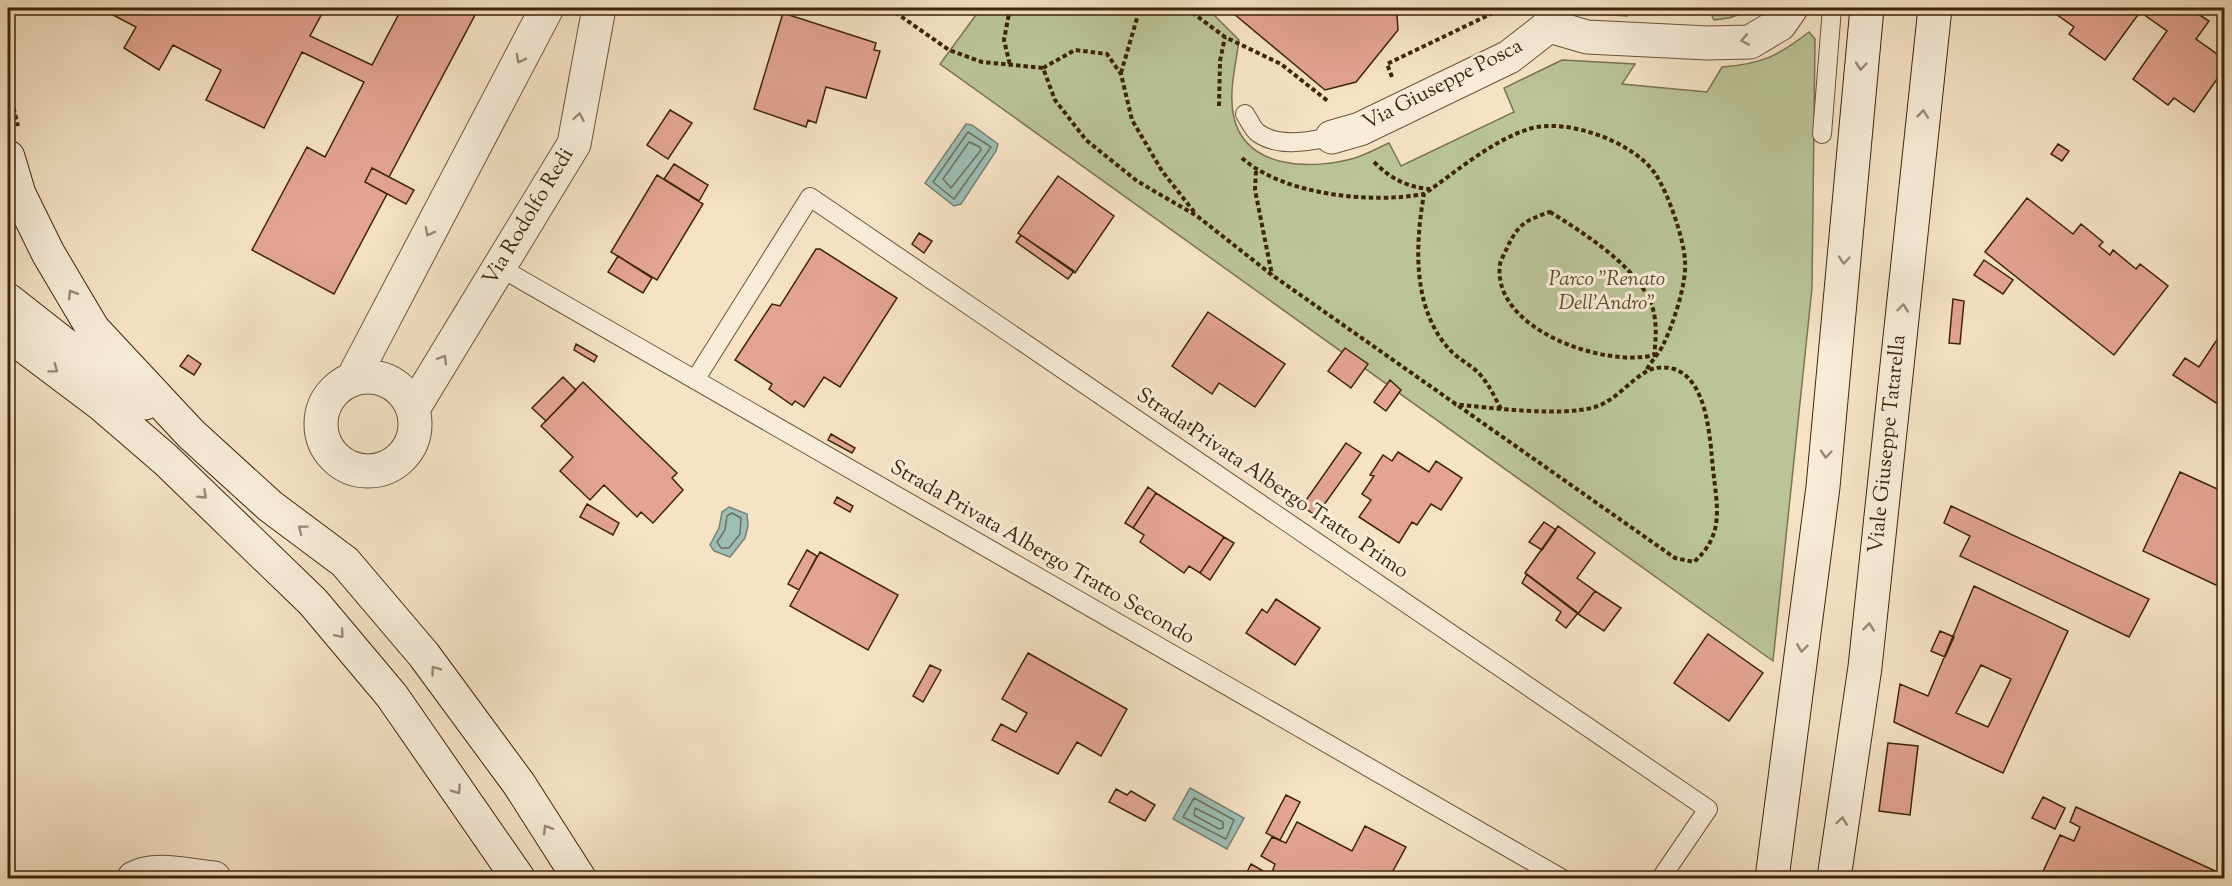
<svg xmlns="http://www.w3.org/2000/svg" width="2232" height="886" font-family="'Sorts Mill Goudy',serif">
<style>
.green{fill:#bac497;stroke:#7c7450;stroke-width:1.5}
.water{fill:#9dbeb6;stroke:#778071;stroke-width:1.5}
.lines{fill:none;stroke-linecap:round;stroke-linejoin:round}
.shore{stroke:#6e7160;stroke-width:1.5}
.building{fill:#e3a492;stroke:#3e2409;stroke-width:1.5;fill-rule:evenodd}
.service-casing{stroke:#6c5438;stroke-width:20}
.minor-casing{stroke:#6c5438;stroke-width:35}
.secondary-casing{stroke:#3e2409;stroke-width:35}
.path{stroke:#3e2409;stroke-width:4;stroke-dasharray:4.5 3;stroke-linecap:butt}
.service{stroke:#f9edda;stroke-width:18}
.minor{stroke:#f9edda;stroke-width:33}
.secondary{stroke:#f9edda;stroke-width:33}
.oneway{stroke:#9c8872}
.labels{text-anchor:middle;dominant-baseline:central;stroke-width:6;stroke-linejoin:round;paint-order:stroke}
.street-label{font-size:21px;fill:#3e2409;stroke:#f9edda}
.park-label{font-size:21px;font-style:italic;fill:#5d4c2c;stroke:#f9edda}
</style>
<rect width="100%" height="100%" fill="#f6e3c6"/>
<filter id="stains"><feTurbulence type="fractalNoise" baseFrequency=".00333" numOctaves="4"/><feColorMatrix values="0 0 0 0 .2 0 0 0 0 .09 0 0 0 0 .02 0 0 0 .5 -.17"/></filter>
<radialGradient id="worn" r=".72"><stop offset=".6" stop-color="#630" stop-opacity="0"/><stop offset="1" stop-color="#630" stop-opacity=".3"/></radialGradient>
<path class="green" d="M 981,8 L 1207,8 L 1239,40 C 1236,64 1228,93 1234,118 C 1247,170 1313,170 1355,158 C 1367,154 1378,148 1389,143 L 1401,166 L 1514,112 L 1504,88 L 1562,60 L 1635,64 L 1622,84 L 1707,92 L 1722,67 C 1762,64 1778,56 1809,32 L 1815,39 L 1812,288 L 1773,661 L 940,64 Z
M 1587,8 L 1623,8 L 1627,16 L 1594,14 Z
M 1708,8 L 1757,8 L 1729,18 L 1714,20 Z"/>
<path class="water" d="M 966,124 L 972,125 L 998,144 L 996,151 L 961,204 L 954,206 L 925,183 Z
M 729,507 L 747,514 L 748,526 L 745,538 L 730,557 L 714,551 L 710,545 L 719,528 L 722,512 Z
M 1190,788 L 1244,818 L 1227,849 L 1173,819 Z"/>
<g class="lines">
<path class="shore" d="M 968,132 L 991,147 L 954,199 L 933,182 Z
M 969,142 L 980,147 L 981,150 L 951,188 L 943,179 Z
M 732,513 L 741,518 L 740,534 L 729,548 L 721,548 L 717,542 L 725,530 L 727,516 Z
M 1194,798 L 1234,820 L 1226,839 L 1183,817 Z
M 1195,808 L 1223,822 L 1223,828 L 1219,829 L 1194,815 Z"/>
</g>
<path class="building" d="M 100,8 L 244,8 L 251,11 L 253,8 L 325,8 L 310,36 L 372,65 L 402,8 L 461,8 L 475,15 L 389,177 L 372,168 L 365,182 L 387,194 L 334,294 L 252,250 L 307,147 L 325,157 L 364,82 L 302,52 L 264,128 L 206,100 L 221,70 L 173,45 L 159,70 L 124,48 L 136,27 Z
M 1227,8 L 1404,8 L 1397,16 L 1398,30 L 1356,82 L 1325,90 Z
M 2057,8 L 2194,8 L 2192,10 L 2209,21 L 2196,39 L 2224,59 L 2224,69 L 2194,112 L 2174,98 L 2168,105 L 2133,79 L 2167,31 L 2140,12 L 2105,60 L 2069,34 L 2074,27 L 2053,12 Z
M 783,13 L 876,43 L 874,50 L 880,51 L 866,98 L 826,87 L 816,123 L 808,120 L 806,127 L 754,109 Z
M 670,110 L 692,123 L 668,159 L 647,145 Z
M 2058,144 L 2069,151 L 2062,161 L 2051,154 Z
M 674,164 L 708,185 L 699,201 L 664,179 Z
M 372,168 L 414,190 L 406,204 L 365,182 Z
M 657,175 L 703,204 L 657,280 L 611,252 Z
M 1058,176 L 1114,216 L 1075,273 L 1018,233 Z
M 2027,198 L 2073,234 L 2081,224 L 2103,242 L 2099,246 L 2110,255 L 2113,250 L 2136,269 L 2140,264 L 2168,286 L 2114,355 L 1985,252 Z
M 919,233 L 932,241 L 924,253 L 912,244 Z
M 1021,235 L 1074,271 L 1068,279 L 1016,242 Z
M 816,249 L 820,249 L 897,298 L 840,387 L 824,377 L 804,407 L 795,401 L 792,405 L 769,389 L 772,384 L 735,360 L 772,304 L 780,306 Z
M 618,256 L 652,278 L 643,293 L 608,272 Z
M 1984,260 L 2013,280 L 2003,294 L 1974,275 Z
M 1953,299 L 1964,301 L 1960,344 L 1949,343 Z
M 1208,312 L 1285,364 L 1255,407 L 1219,383 L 1212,394 L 1172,366 Z
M 2224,329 L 2224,408 L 2173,375 L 2185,358 L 2199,367 Z
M 576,344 L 597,356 L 594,362 L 574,350 Z
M 1345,348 L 1368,364 L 1351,388 L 1328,371 Z
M 188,355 L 201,364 L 194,375 L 180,366 Z
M 563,377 L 576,390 L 546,421 L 532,408 Z
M 1390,380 L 1401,390 L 1386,411 L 1374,402 Z
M 583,382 L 677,473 L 672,478 L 683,490 L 653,523 L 641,512 L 637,517 L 604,485 L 590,500 L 560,471 L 573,457 L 541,426 Z
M 1190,423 L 1202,431 L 1200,435 L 1187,428 Z
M 831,434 L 855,448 L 852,453 L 828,440 Z
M 1346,443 L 1361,453 L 1316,516 L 1302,506 Z
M 1398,452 L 1429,472 L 1436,461 L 1462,478 L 1441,510 L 1431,504 L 1417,525 L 1412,522 L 1399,543 L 1359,517 L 1371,500 L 1362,494 L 1374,476 L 1370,475 L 1383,455 L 1392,461 Z
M 2180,472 L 2224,492 L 2224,573 L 2218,586 L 2143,551 Z
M 1148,487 L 1156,493 L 1133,528 L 1125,523 Z
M 1156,493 L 1224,537 L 1200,573 L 1189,566 L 1184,573 L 1140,542 L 1144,535 L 1133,528 Z
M 837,497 L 853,506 L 850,512 L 834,503 Z
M 587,504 L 619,523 L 613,535 L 580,517 Z
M 1951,506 L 2149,599 L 2129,637 L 1960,556 L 1970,536 L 1944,523 Z
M 1544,522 L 1556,530 L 1542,550 L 1529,542 Z
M 1558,526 L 1595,553 L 1577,578 L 1595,591 L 1578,614 L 1525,573 Z
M 1224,537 L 1234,543 L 1210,580 L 1200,573 Z
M 807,550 L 817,556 L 799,590 L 788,584 Z
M 820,552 L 898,595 L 868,650 L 790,606 Z
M 1527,574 L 1578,613 L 1566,628 L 1556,620 L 1561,612 L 1522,583 Z
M 1974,586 L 2068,631 L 2003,773 L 1894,722 L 1900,684 L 1928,696 ZM 1981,665 L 2011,679 L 1988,727 L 1956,713 Z
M 1595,591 L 1621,608 L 1604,631 L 1578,614 Z
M 1276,599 L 1320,628 L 1295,665 L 1246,633 L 1262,609 L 1267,613 Z
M 1940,631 L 1954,637 L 1945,657 L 1931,651 Z
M 1708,634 L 1763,673 L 1729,721 L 1674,683 Z
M 1028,653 L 1127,709 L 1101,756 L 1077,742 L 1058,774 L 992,740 L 1001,724 L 1016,732 L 1027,713 L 1002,699 Z
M 930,665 L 941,670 L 923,702 L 913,696 Z
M 1888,743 L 1918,746 L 1910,815 L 1879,811 Z
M 1116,789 L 1127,795 L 1131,791 L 1155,805 L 1145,821 L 1109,802 Z
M 1286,795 L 1300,802 L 1280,840 L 1266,833 Z
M 2043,797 L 2065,808 L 2055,829 L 2032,818 Z
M 2076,807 L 2224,875 L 2224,878 L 2148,878 L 2139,874 L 2137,878 L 2040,878 L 2060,835 L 2074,841 L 2080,827 L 2070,822 Z
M 1297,822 L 1352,851 L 1365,826 L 1406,847 L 1389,878 L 1270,878 L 1275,864 L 1261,856 L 1272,837 L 1286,843 Z
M 1251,864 L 1265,872 L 1263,876 L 1269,878 L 1245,876 Z"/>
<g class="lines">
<g class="service-casing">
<path id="service" d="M 1245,114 C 1249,120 1253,130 1258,133 C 1279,148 1310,141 1332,137
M 1822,134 L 1832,8
M 499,267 L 1561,878
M 695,380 L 810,197 L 1708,809 L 1661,878"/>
</g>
<g class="minor-casing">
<path id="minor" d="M 1552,8 L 1549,26 L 1587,37 L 1708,43 L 1750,42 L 1780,24 L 1791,8
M 1332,137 L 1360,129 L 1509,57 L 1549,26
M321 424a47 47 0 1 1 94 0a47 47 0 1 1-94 0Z
M 352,380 L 547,8
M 413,409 L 574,144 L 599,8
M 134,878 C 155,866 190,876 214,878"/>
</g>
<g class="secondary-casing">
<path id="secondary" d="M 8,157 L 19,194 L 48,253 L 93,329 L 191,434 L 270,506 L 345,562 L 424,655 L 519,784 L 579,878
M 8,300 L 106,377 L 145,403
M 8,334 L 101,404 L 166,460 L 313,602 L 392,696 L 518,878
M 1772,878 L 1823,487 L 1867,8
M 1834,878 L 1865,667 L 1935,8"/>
</g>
<path class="path" d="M 889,8 L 949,50 L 982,62 L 1043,68 L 1055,100 L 1086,140 L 1137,181 L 1197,216 L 1272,275 L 1675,558 L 1694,562 C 1725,534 1717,507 1713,469 C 1710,440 1708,380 1674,369 C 1663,366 1653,367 1644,373 C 1628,383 1613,402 1595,407 C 1562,417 1489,408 1454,404
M 1010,8 L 1004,40 L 1010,65
M 1186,8 L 1225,37 L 1281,64 L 1329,102
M 1043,68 L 1075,50 L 1107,54 L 1121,74 L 1132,120 L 1162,171 L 1195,213
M 1121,73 L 1140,8
M 1392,77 L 1387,64 L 1503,8
M 8,86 L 18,126
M 1219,106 L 1220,61 L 1225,37
M 1242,158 C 1283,195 1372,204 1424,194
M 1374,162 C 1390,178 1406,187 1430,189
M 1256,171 L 1255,190 L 1272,275
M 1550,212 C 1584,233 1641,269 1653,309 C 1657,324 1656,341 1654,355 C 1604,368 1491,329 1500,264 C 1501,259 1505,253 1507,248 C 1518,224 1526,220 1550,212 Z
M 1501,409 C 1495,398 1490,386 1482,377 C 1474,366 1459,360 1450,350 C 1412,309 1415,245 1424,194 C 1456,172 1491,141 1529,129 C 1566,117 1635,142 1656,175 C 1668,193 1684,239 1685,261 C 1687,283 1673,325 1663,345 C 1660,352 1651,361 1646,371"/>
<use href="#service" class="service"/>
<use href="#minor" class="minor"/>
<use href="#secondary" class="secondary"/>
</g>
<defs><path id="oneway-chevron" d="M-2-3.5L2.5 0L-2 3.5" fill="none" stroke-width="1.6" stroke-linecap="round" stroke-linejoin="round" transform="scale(1.5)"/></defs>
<g class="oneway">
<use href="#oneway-chevron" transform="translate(1745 40) rotate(169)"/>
<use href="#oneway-chevron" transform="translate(520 59) rotate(118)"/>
<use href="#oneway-chevron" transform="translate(1861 66) rotate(95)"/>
<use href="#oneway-chevron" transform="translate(1923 114) rotate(-84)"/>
<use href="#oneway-chevron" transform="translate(579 117) rotate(-80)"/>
<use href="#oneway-chevron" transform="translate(429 232) rotate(118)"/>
<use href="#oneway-chevron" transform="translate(1844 260) rotate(95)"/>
<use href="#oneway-chevron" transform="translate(72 294) rotate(-121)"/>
<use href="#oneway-chevron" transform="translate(1903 308) rotate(-84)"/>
<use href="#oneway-chevron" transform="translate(443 359) rotate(-59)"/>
<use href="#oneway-chevron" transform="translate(54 369) rotate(37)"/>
<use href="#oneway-chevron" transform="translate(1826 454) rotate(95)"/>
<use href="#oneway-chevron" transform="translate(203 495) rotate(43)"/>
<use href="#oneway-chevron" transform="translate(302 529) rotate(-143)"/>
<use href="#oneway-chevron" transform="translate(1869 627) rotate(-84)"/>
<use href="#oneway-chevron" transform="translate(340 634) rotate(50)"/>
<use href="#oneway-chevron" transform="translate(1802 648) rotate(97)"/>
<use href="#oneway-chevron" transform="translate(435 670) rotate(-126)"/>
<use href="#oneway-chevron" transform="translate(457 790) rotate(55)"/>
<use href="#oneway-chevron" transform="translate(1842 821) rotate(-82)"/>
<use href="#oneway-chevron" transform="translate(547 829) rotate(-122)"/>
</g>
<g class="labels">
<g class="street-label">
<text transform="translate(1443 85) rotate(-27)">Via Giuseppe Posca</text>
<text transform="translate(529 217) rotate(-59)">Via Rodolfo Redi</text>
<text transform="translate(1888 444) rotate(-84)">Viale Giuseppe Tatarella</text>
<text transform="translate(1272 484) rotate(34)">Strada Privata Albergo Tratto Primo</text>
<text transform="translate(1042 553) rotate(30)">Strada Privata Albergo Tratto Secondo</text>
</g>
<g class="park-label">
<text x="1607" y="280">Parco "Renato<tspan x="1607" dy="24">Dell'Andro"</tspan></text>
</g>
</g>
<rect width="2232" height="886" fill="none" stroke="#f6e3c6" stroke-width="30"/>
<rect x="9" y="9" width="2214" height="868" fill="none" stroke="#3e2409" stroke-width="3"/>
<rect x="15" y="15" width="2202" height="856" fill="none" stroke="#3e2409" stroke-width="1.5"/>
<rect width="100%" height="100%" filter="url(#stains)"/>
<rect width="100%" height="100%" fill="url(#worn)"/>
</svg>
